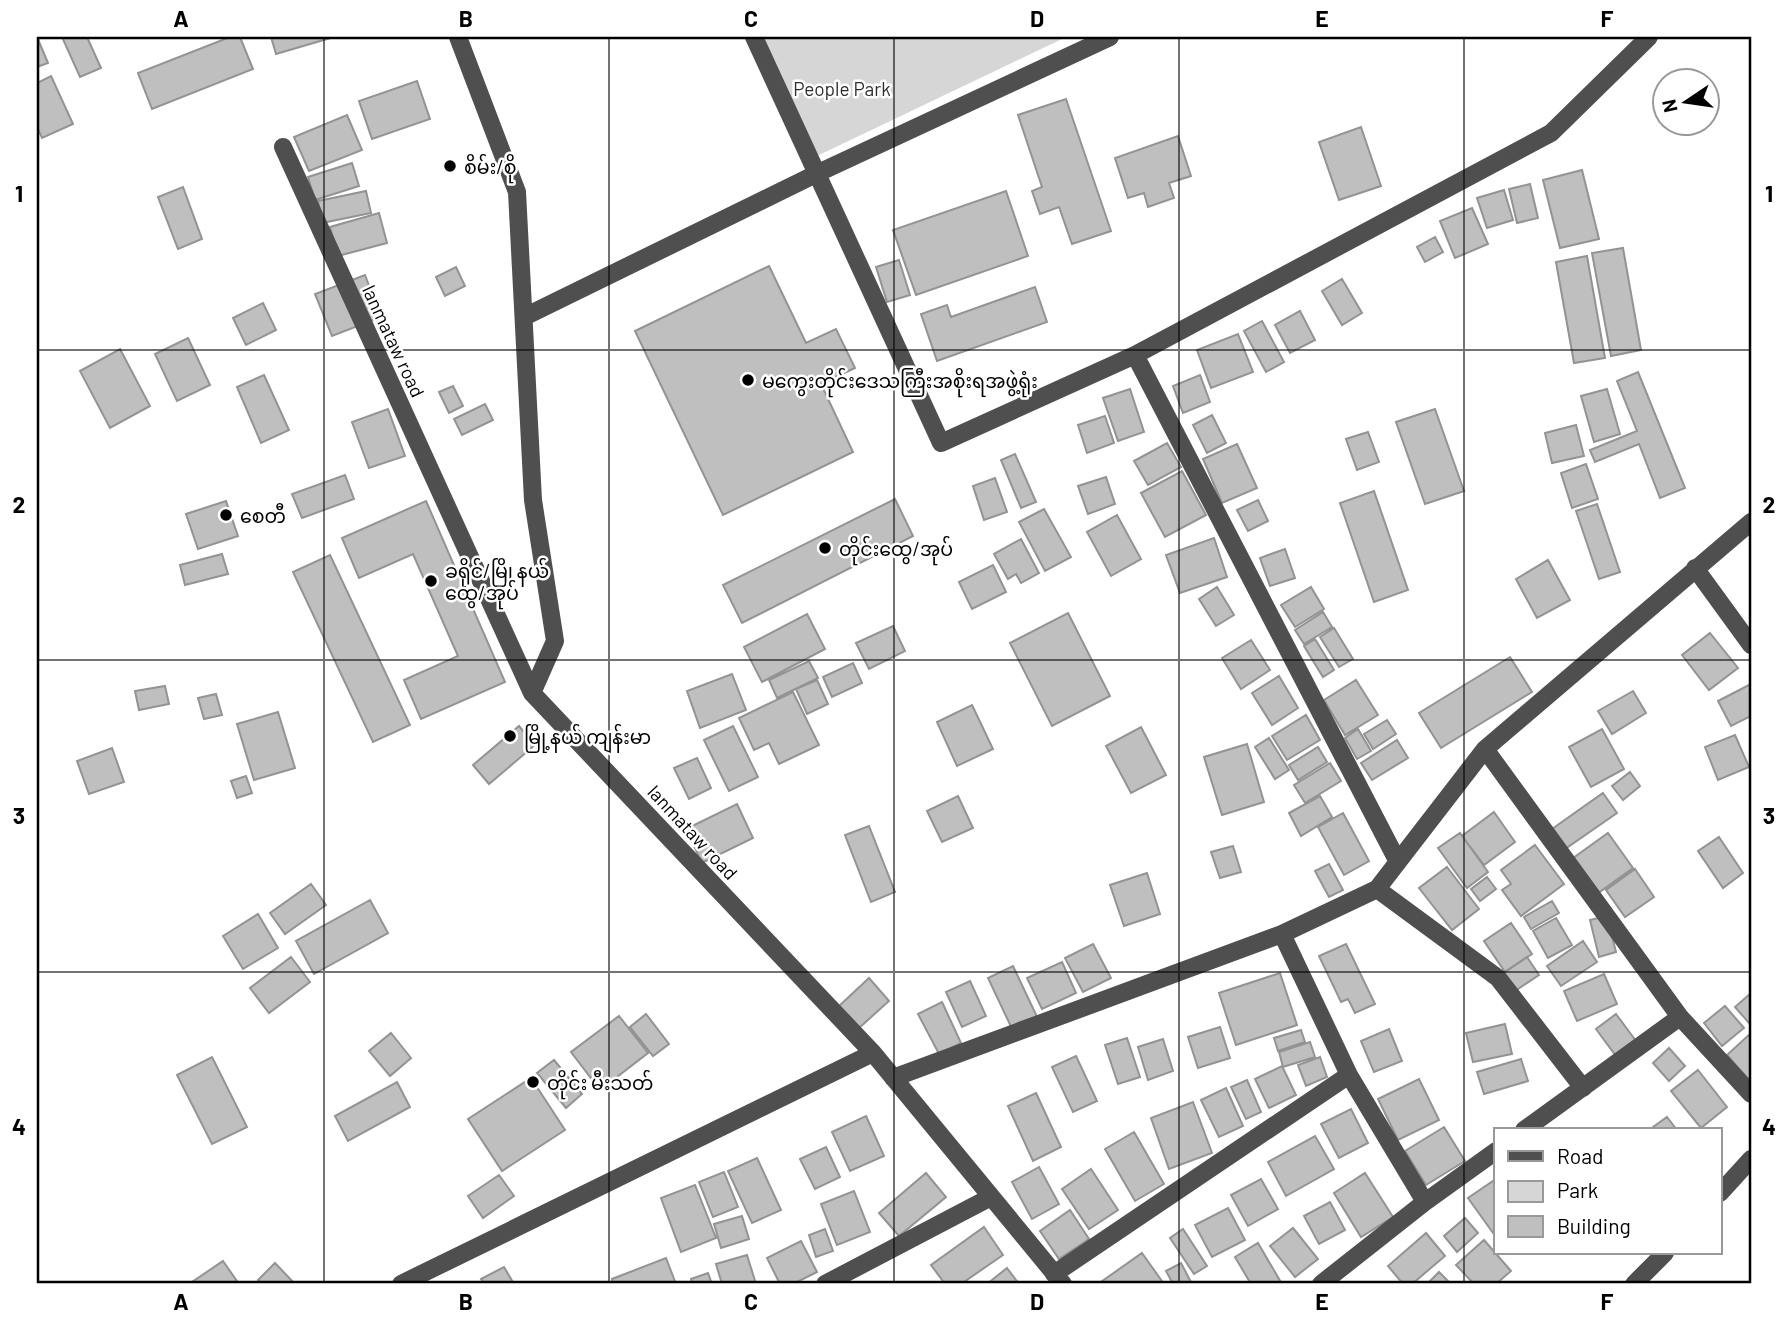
<svg xmlns="http://www.w3.org/2000/svg" width="1788" height="1321" font-family="Barlow,'Noto Sans Myanmar',sans-serif">
<style>
.green{fill:#d6d6d6}
.building{fill:#bfbfbf;stroke:#939393;stroke-width:2}
.lines{fill:none;stroke-linecap:round;stroke-linejoin:round}
.minor{stroke:#4f4f4f;stroke-width:18}
.grid{fill:none;stroke:#000;stroke-width:2;stroke-opacity:0.55}
.poi-dot{fill:#000;stroke:#fff;stroke-width:2.5}
.labels{text-anchor:middle;dominant-baseline:central;stroke-width:5;stroke-linejoin:round;paint-order:stroke}
.park-label{font-size:19px;fill:#2d2d2d;stroke:#fff}
.poi-label{font-size:19px;fill:#000;stroke:#fff;text-anchor:start}
.street-label{font-size:19px;fill:#000;stroke:#fff}
.neatline{fill:none;stroke:#000;stroke-width:2.5}
.grid-label{font-size:23px;text-anchor:middle;font-weight:bold;fill:#000}
</style>
<rect width="100%" height="100%" fill="#fff"/>
<path class="green" d="M 763,37 L 1066,37 L 817,156 Z"/>
<path class="building" d="M 37,37 L 48,63 L 37,67 Z
M 62,37 L 87,37 L 101,68 L 80,77 Z
M 230,37 L 240,37 L 253,69 L 152,109 L 138,73 Z
M 271,37 L 334,37 L 276,54 Z
M 51,76 L 73,124 L 42,138 L 37,127 L 37,83 Z
M 417,81 L 430,119 L 372,139 L 359,101 Z
M 1066,99 L 1111,231 L 1072,244 L 1059,207 L 1040,214 L 1032,191 L 1042,187 L 1018,115 Z
M 347,115 L 362,150 L 309,171 L 294,137 Z
M 1361,127 L 1381,186 L 1339,200 L 1319,142 Z
M 1178,136 L 1191,176 L 1169,183 L 1174,198 L 1148,207 L 1144,193 L 1128,198 L 1115,158 Z
M 352,163 L 359,186 L 315,200 L 308,177 Z
M 1582,170 L 1599,239 L 1560,248 L 1543,180 Z
M 1530,184 L 1538,218 L 1517,223 L 1509,189 Z
M 183,187 L 202,239 L 178,249 L 158,197 Z
M 1504,190 L 1513,220 L 1487,228 L 1477,198 Z
M 366,191 L 371,213 L 322,223 L 318,201 Z
M 1006,191 L 1028,256 L 916,295 L 893,230 Z
M 1472,208 L 1488,244 L 1455,258 L 1440,221 Z
M 379,213 L 387,243 L 338,256 L 330,227 Z
M 1435,237 L 1443,252 L 1425,262 L 1417,247 Z
M 1623,248 L 1641,350 L 1611,356 L 1592,253 Z
M 1587,256 L 1605,358 L 1574,363 L 1556,262 Z
M 899,260 L 910,295 L 887,302 L 876,267 Z
M 769,266 L 806,343 L 836,329 L 855,368 L 821,384 L 853,452 L 723,515 L 635,331 Z
M 456,267 L 465,286 L 445,296 L 436,277 Z
M 365,275 L 381,317 L 332,336 L 315,294 Z
M 1342,279 L 1362,313 L 1342,325 L 1322,291 Z
M 1035,287 L 1047,322 L 937,361 L 921,314 L 947,305 L 951,317 Z
M 263,303 L 276,330 L 246,345 L 233,318 Z
M 1300,311 L 1315,340 L 1290,353 L 1275,325 Z
M 1262,321 L 1284,362 L 1266,372 L 1244,331 Z
M 1238,334 L 1253,372 L 1211,388 L 1197,350 Z
M 188,338 L 210,385 L 177,401 L 155,354 Z
M 120,349 L 150,406 L 110,428 L 80,371 Z
M 1638,372 L 1685,488 L 1660,498 L 1639,444 L 1595,462 L 1590,450 L 1637,431 L 1617,381 Z
M 264,375 L 289,430 L 261,443 L 237,387 Z
M 1200,375 L 1210,402 L 1183,413 L 1173,386 Z
M 453,386 L 463,406 L 449,413 L 439,392 Z
M 1130,389 L 1144,432 L 1118,441 L 1103,398 Z
M 1607,389 L 1620,434 L 1594,442 L 1581,396 Z
M 485,404 L 493,420 L 462,435 L 454,419 Z
M 388,409 L 405,456 L 369,468 L 352,422 Z
M 1435,409 L 1464,491 L 1425,504 L 1396,422 Z
M 1212,415 L 1226,443 L 1207,453 L 1193,425 Z
M 1105,416 L 1114,443 L 1087,453 L 1078,425 Z
M 1576,425 L 1584,456 L 1552,463 L 1545,433 Z
M 1368,432 L 1379,462 L 1357,470 L 1346,439 Z
M 1167,443 L 1181,467 L 1148,485 L 1134,461 Z
M 1237,444 L 1257,488 L 1222,503 L 1203,459 Z
M 1015,454 L 1036,502 L 1021,508 L 1001,460 Z
M 1586,464 L 1598,499 L 1572,508 L 1561,473 Z
M 1182,471 L 1206,515 L 1165,537 L 1141,493 Z
M 345,475 L 354,499 L 302,518 L 292,494 Z
M 1106,477 L 1115,504 L 1088,514 L 1078,486 Z
M 995,478 L 1007,512 L 984,520 L 973,486 Z
M 1374,491 L 1408,590 L 1374,602 L 1340,503 Z
M 895,499 L 913,536 L 742,623 L 723,585 Z
M 1258,500 L 1268,521 L 1248,531 L 1237,510 Z
M 226,501 L 238,536 L 198,549 L 186,514 Z
M 426,501 L 505,682 L 421,719 L 404,680 L 458,656 L 413,554 L 359,578 L 342,538 Z
M 1597,504 L 1620,572 L 1599,579 L 1576,511 Z
M 1044,509 L 1071,557 L 1045,571 L 1019,522 Z
M 1117,515 L 1141,559 L 1111,576 L 1087,532 Z
M 1214,538 L 1227,577 L 1180,593 L 1166,555 Z
M 1021,539 L 1039,573 L 1021,583 L 1016,574 L 1008,579 L 994,554 Z
M 1285,549 L 1295,578 L 1270,586 L 1260,558 Z
M 222,554 L 228,574 L 185,585 L 180,565 Z
M 330,555 L 410,725 L 373,742 L 293,572 Z
M 1548,560 L 1570,600 L 1537,618 L 1516,579 Z
M 993,565 L 1006,592 L 972,609 L 959,582 Z
M 1217,587 L 1234,615 L 1216,626 L 1199,599 Z
M 1311,587 L 1324,609 L 1295,627 L 1281,605 Z
M 1323,612 L 1332,627 L 1304,644 L 1295,630 Z
M 1068,613 L 1110,696 L 1052,726 L 1010,643 Z
M 807,614 L 825,649 L 762,682 L 744,647 Z
M 893,626 L 905,651 L 869,669 L 856,643 Z
M 1334,628 L 1353,659 L 1339,667 L 1320,637 Z
M 1710,633 L 1738,668 L 1709,690 L 1682,655 Z
M 1315,639 L 1334,670 L 1323,677 L 1304,646 Z
M 1251,640 L 1270,670 L 1241,689 L 1222,658 Z
M 1510,657 L 1532,692 L 1441,748 L 1419,713 Z
M 809,661 L 818,678 L 777,698 L 769,680 Z
M 853,663 L 862,683 L 832,697 L 823,677 Z
M 732,674 L 746,710 L 700,728 L 687,691 Z
M 1279,676 L 1298,708 L 1272,725 L 1252,693 Z
M 817,680 L 828,704 L 807,714 L 796,689 Z
M 1356,680 L 1378,715 L 1345,735 L 1324,700 Z
M 1751,684 L 1751,716 L 1731,726 L 1718,701 Z
M 165,686 L 169,704 L 139,710 L 135,691 Z
M 1633,691 L 1646,713 L 1612,734 L 1598,711 Z
M 793,692 L 819,745 L 779,764 L 769,743 L 754,750 L 739,718 Z
M 216,694 L 222,715 L 204,719 L 198,698 Z
M 972,705 L 993,749 L 957,766 L 937,722 Z
M 278,712 L 295,768 L 254,780 L 237,724 Z
M 1306,715 L 1320,740 L 1287,760 L 1272,736 Z
M 1387,720 L 1396,734 L 1373,749 L 1364,734 Z
M 519,726 L 535,745 L 489,784 L 473,765 Z
M 733,726 L 758,777 L 729,791 L 704,740 Z
M 1141,727 L 1166,775 L 1131,793 L 1106,746 Z
M 1358,729 L 1371,751 L 1357,759 L 1345,738 Z
M 1602,729 L 1624,769 L 1591,787 L 1569,747 Z
M 1735,735 L 1749,767 L 1718,780 L 1705,747 Z
M 1269,738 L 1289,770 L 1275,779 L 1255,747 Z
M 1397,740 L 1408,758 L 1372,780 L 1361,763 Z
M 1247,744 L 1264,802 L 1222,815 L 1204,757 Z
M 1318,747 L 1327,762 L 1298,780 L 1289,765 Z
M 112,748 L 124,782 L 89,794 L 77,761 Z
M 697,758 L 711,788 L 689,799 L 674,768 Z
M 1330,763 L 1341,781 L 1305,803 L 1294,785 Z
M 1630,772 L 1640,786 L 1623,800 L 1612,786 Z
M 246,776 L 252,793 L 237,798 L 231,781 Z
M 1603,793 L 1617,813 L 1565,849 L 1552,829 Z
M 958,796 L 973,828 L 942,842 L 927,811 Z
M 1320,796 L 1332,817 L 1301,836 L 1289,813 Z
M 737,804 L 753,838 L 702,863 L 686,829 Z
M 1494,812 L 1515,842 L 1484,865 L 1462,836 Z
M 1343,813 L 1369,861 L 1344,875 L 1318,827 Z
M 869,826 L 895,892 L 871,902 L 845,835 Z
M 1460,833 L 1488,872 L 1467,888 L 1438,848 Z
M 1608,833 L 1633,868 L 1594,896 L 1569,861 Z
M 1719,837 L 1743,873 L 1723,888 L 1698,851 Z
M 1535,845 L 1564,884 L 1521,916 L 1502,890 L 1511,884 L 1501,870 Z
M 1233,846 L 1241,872 L 1220,878 L 1211,852 Z
M 1329,864 L 1343,890 L 1329,897 L 1315,871 Z
M 1447,867 L 1479,909 L 1452,930 L 1419,888 Z
M 1635,869 L 1654,897 L 1625,917 L 1606,890 Z
M 1147,873 L 1160,914 L 1124,926 L 1110,885 Z
M 1487,877 L 1496,889 L 1480,901 L 1471,889 Z
M 311,884 L 326,905 L 285,934 L 270,913 Z
M 370,900 L 388,933 L 314,974 L 296,941 Z
M 1552,901 L 1559,913 L 1531,929 L 1524,917 Z
M 258,914 L 278,948 L 243,969 L 223,936 Z
M 1607,916 L 1616,952 L 1599,957 L 1590,920 Z
M 1556,918 L 1572,945 L 1548,958 L 1533,931 Z
M 1511,923 L 1532,954 L 1505,972 L 1484,941 Z
M 1583,941 L 1597,962 L 1561,986 L 1547,966 Z
M 1093,944 L 1111,978 L 1083,992 L 1065,958 Z
M 1346,944 L 1375,1004 L 1355,1013 L 1348,999 L 1341,1002 L 1319,956 Z
M 291,957 L 310,982 L 269,1013 L 250,988 Z
M 1527,957 L 1539,975 L 1515,991 L 1503,973 Z
M 1062,962 L 1076,993 L 1042,1009 L 1027,978 Z
M 1013,966 L 1039,1021 L 1014,1033 L 988,978 Z
M 1280,973 L 1297,1025 L 1236,1045 L 1219,993 Z
M 1604,974 L 1617,1004 L 1577,1021 L 1564,991 Z
M 869,978 L 889,1001 L 859,1028 L 839,1006 Z
M 970,981 L 986,1016 L 962,1027 L 946,992 Z
M 1751,993 L 1751,1021 L 1749,1023 L 1735,1007 Z
M 942,1002 L 961,1043 L 939,1054 L 918,1014 Z
M 1725,1006 L 1744,1028 L 1722,1046 L 1704,1023 Z
M 646,1014 L 669,1044 L 653,1056 L 630,1027 Z
M 1616,1014 L 1636,1041 L 1616,1056 L 1596,1029 Z
M 619,1016 L 648,1053 L 600,1090 L 571,1052 Z
M 1505,1024 L 1512,1054 L 1473,1062 L 1466,1033 Z
M 1220,1027 L 1230,1058 L 1198,1068 L 1188,1037 Z
M 1389,1029 L 1402,1061 L 1374,1072 L 1361,1041 Z
M 1301,1030 L 1305,1042 L 1278,1051 L 1274,1038 Z
M 391,1033 L 411,1058 L 390,1076 L 369,1051 Z
M 1751,1033 L 1751,1078 L 1749,1080 L 1727,1055 Z
M 1127,1038 L 1140,1077 L 1118,1084 L 1105,1045 Z
M 1163,1039 L 1173,1071 L 1148,1080 L 1138,1047 Z
M 1310,1042 L 1315,1057 L 1283,1067 L 1279,1052 Z
M 1669,1048 L 1685,1066 L 1669,1081 L 1653,1063 Z
M 1076,1056 L 1097,1101 L 1073,1112 L 1052,1067 Z
M 212,1057 L 247,1127 L 212,1144 L 177,1075 Z
M 1320,1057 L 1327,1077 L 1306,1086 L 1298,1065 Z
M 1521,1059 L 1528,1081 L 1484,1094 L 1477,1072 Z
M 554,1060 L 582,1094 L 566,1108 L 537,1073 Z
M 1282,1066 L 1296,1095 L 1269,1108 L 1255,1079 Z
M 1698,1070 L 1727,1107 L 1701,1128 L 1671,1091 Z
M 531,1078 L 565,1130 L 502,1171 L 468,1119 Z
M 1419,1079 L 1439,1120 L 1398,1140 L 1378,1099 Z
M 1247,1080 L 1261,1112 L 1246,1119 L 1231,1087 Z
M 397,1082 L 410,1107 L 348,1141 L 335,1116 Z
M 1226,1088 L 1243,1126 L 1219,1137 L 1201,1100 Z
M 1036,1093 L 1061,1147 L 1033,1161 L 1008,1106 Z
M 1193,1102 L 1212,1153 L 1169,1169 L 1151,1118 Z
M 1351,1109 L 1368,1143 L 1339,1158 L 1321,1124 Z
M 866,1116 L 884,1156 L 850,1171 L 832,1132 Z
M 1667,1117 L 1677,1130 L 1649,1130 Z
M 1444,1127 L 1465,1161 L 1426,1185 L 1405,1151 Z
M 1134,1132 L 1164,1184 L 1135,1201 L 1105,1149 Z
M 1315,1136 L 1334,1169 L 1286,1196 L 1268,1162 Z
M 826,1147 L 840,1177 L 815,1189 L 800,1159 Z
M 757,1158 L 781,1210 L 752,1223 L 728,1171 Z
M 1039,1167 L 1059,1204 L 1032,1219 L 1012,1182 Z
M 1091,1169 L 1118,1210 L 1089,1229 L 1062,1189 Z
M 724,1172 L 738,1207 L 713,1217 L 699,1182 Z
M 926,1173 L 946,1197 L 899,1236 L 879,1213 Z
M 1365,1173 L 1393,1217 L 1361,1237 L 1334,1193 Z
M 499,1175 L 514,1196 L 483,1218 L 468,1196 Z
M 1261,1179 L 1278,1209 L 1248,1226 L 1231,1195 Z
M 1496,1179 L 1496,1231 L 1493,1233 L 1468,1198 Z
M 695,1185 L 716,1238 L 681,1252 L 661,1198 Z
M 854,1191 L 870,1232 L 837,1245 L 821,1204 Z
M 1330,1202 L 1345,1230 L 1319,1244 L 1304,1216 Z
M 1228,1208 L 1245,1240 L 1212,1257 L 1195,1225 Z
M 1070,1210 L 1089,1239 L 1059,1259 L 1040,1231 Z
M 742,1216 L 749,1239 L 721,1248 L 714,1224 Z
M 1465,1218 L 1478,1233 L 1457,1252 L 1444,1236 Z
M 984,1227 L 1003,1255 L 961,1284 L 945,1284 L 931,1265 Z
M 1293,1228 L 1318,1259 L 1295,1277 L 1270,1246 Z
M 825,1229 L 833,1251 L 816,1257 L 809,1235 Z
M 1183,1229 L 1207,1266 L 1194,1274 L 1170,1238 Z
M 1426,1233 L 1445,1256 L 1412,1284 L 1403,1284 L 1388,1266 Z
M 1484,1240 L 1511,1271 L 1496,1284 L 1474,1284 L 1456,1265 Z
M 801,1241 L 817,1272 L 793,1284 L 780,1284 L 767,1258 Z
M 1258,1243 L 1282,1284 L 1251,1284 L 1235,1257 Z
M 1142,1253 L 1164,1284 L 1098,1284 Z
M 747,1255 L 756,1284 L 722,1284 L 716,1264 Z
M 666,1258 L 676,1284 L 613,1284 L 612,1279 Z
M 223,1261 L 239,1284 L 189,1284 Z
M 275,1263 L 295,1284 L 262,1284 L 258,1280 Z
M 1181,1263 L 1192,1284 L 1173,1284 L 1166,1271 Z
M 504,1267 L 514,1284 L 484,1284 L 481,1279 Z
M 1007,1268 L 1019,1284 L 987,1284 Z
M 1439,1272 L 1451,1284 L 1427,1284 Z
M 708,1273 L 712,1284 L 692,1284 L 691,1279 Z"/>
<g class="lines">
<path class="minor" d="M 458,37 L 517,192 L 533,500 L 555,641 L 532,693
M 754,37 L 941,443 L 1135,355 L 1551,133 L 1649,37
M 283,147 L 532,693 L 873,1053 L 401,1284
M 524,317 L 818,173 L 1110,37
M 1135,355 L 1398,862
M 1695,568 L 1751,645
M 1485,749 L 1680,1017 L 1751,1094
M 1377,889 L 1498,978 L 1583,1088
M 1282,934 L 1349,1075 L 1425,1202
M 873,1053 L 1063,1284
M 893,1078 L 1282,934 L 1377,889 L 1485,749 L 1751,522
M 1524,1130 L 1680,1017
M 1720,1193 L 1751,1159
M 1054,1274 L 1349,1075
M 825,1284 L 991,1197
M 1321,1284 L 1425,1202 L 1496,1151
M 1634,1284 L 1665,1253"/>
</g>
<path class="grid" d="M 324,37 L 324,1284M 609,37 L 609,1284M 894,37 L 894,1284M 1179,37 L 1179,1284M 1464,37 L 1464,1284M 37,350 L 1751,350M 37,660 L 1751,660M 37,972 L 1751,972"/>
<g class="poi-dot">
<circle cx="450" cy="166" r="7"/>
<circle cx="748" cy="380" r="7"/>
<circle cx="226" cy="515" r="7"/>
<circle cx="825" cy="548" r="7"/>
<circle cx="431" cy="581" r="7"/>
<circle cx="510" cy="736" r="7"/>
<circle cx="533" cy="1082" r="7"/>
</g>
<g class="labels">
<g class="park-label">
<text x="842" y="88">People Park</text>
</g>
<g class="poi-label">
<text x="464" y="166">စိမ်း/စို</text>
<text x="762" y="380">မကွေးတိုင်းဒေသကြီးအစိုးရအဖွဲ့ရုံး</text>
<text x="240" y="515">စေတီ</text>
<text x="839" y="548">တိုင်းထွေ/အုပ်</text>
<text x="445" y="570">ခရိုင်/မြို့နယ်<tspan x="445" dy="22">ထွေ/အုပ်</tspan></text>
<text x="524" y="736">မြို့နယ် ကျန်းမာ</text>
<text x="547" y="1082">တိုင်း မီးသတ်</text>
</g>
<g class="street-label">
<text transform="translate(394 341) rotate(65)">lanmataw road</text>
<text transform="translate(693 832) rotate(47)">lanmataw road</text>
</g>
</g>
<rect width="1788" height="1321" fill="none" stroke="#ffffff" stroke-width="77"/>
<rect x="1494" y="1128" width="228" height="126" fill="#ffffff" stroke="#999999" stroke-width="2"/>
<rect x="1508" y="1151" width="35" height="10" fill="#4f4f4f" stroke="#999999" stroke-width="2"/>
<text x="1557" y="1164" font-size="21" fill="#000000">Road</text>
<rect x="1508" y="1181" width="35" height="21" fill="#d6d6d6" stroke="#999999" stroke-width="2"/>
<text x="1557" y="1198" font-size="21" fill="#000000">Park</text>
<rect x="1508" y="1216" width="35" height="21" fill="#bfbfbf" stroke="#999999" stroke-width="2"/>
<text x="1557" y="1234" font-size="21" fill="#000000">Building</text>
<g transform="translate(1686 102) rotate(257)"><circle r="33" fill="#ffffff" stroke="#999999" stroke-width="2"/>
<path d="M0-5L12 26L0 18L-12 26Z" fill="#000000"/>
<text y="-10" font-size="19" font-weight="bold" text-anchor="middle" fill="#000000">N</text>
</g>
<rect x="38" y="38" width="1712" height="1244" class="neatline"/>
<g class="grid-label">
<text x="181" y="27">A</text>
<text x="466" y="27">B</text>
<text x="751" y="27">C</text>
<text x="1037" y="27">D</text>
<text x="1322" y="27">E</text>
<text x="1607" y="27">F</text>
<text x="19" y="202">1</text>
<text x="1769" y="202">1</text>
<text x="19" y="513">2</text>
<text x="1769" y="513">2</text>
<text x="19" y="824">3</text>
<text x="1769" y="824">3</text>
<text x="19" y="1135">4</text>
<text x="1769" y="1135">4</text>
<text x="181" y="1310">A</text>
<text x="466" y="1310">B</text>
<text x="751" y="1310">C</text>
<text x="1037" y="1310">D</text>
<text x="1322" y="1310">E</text>
<text x="1607" y="1310">F</text>
</g>
</svg>
